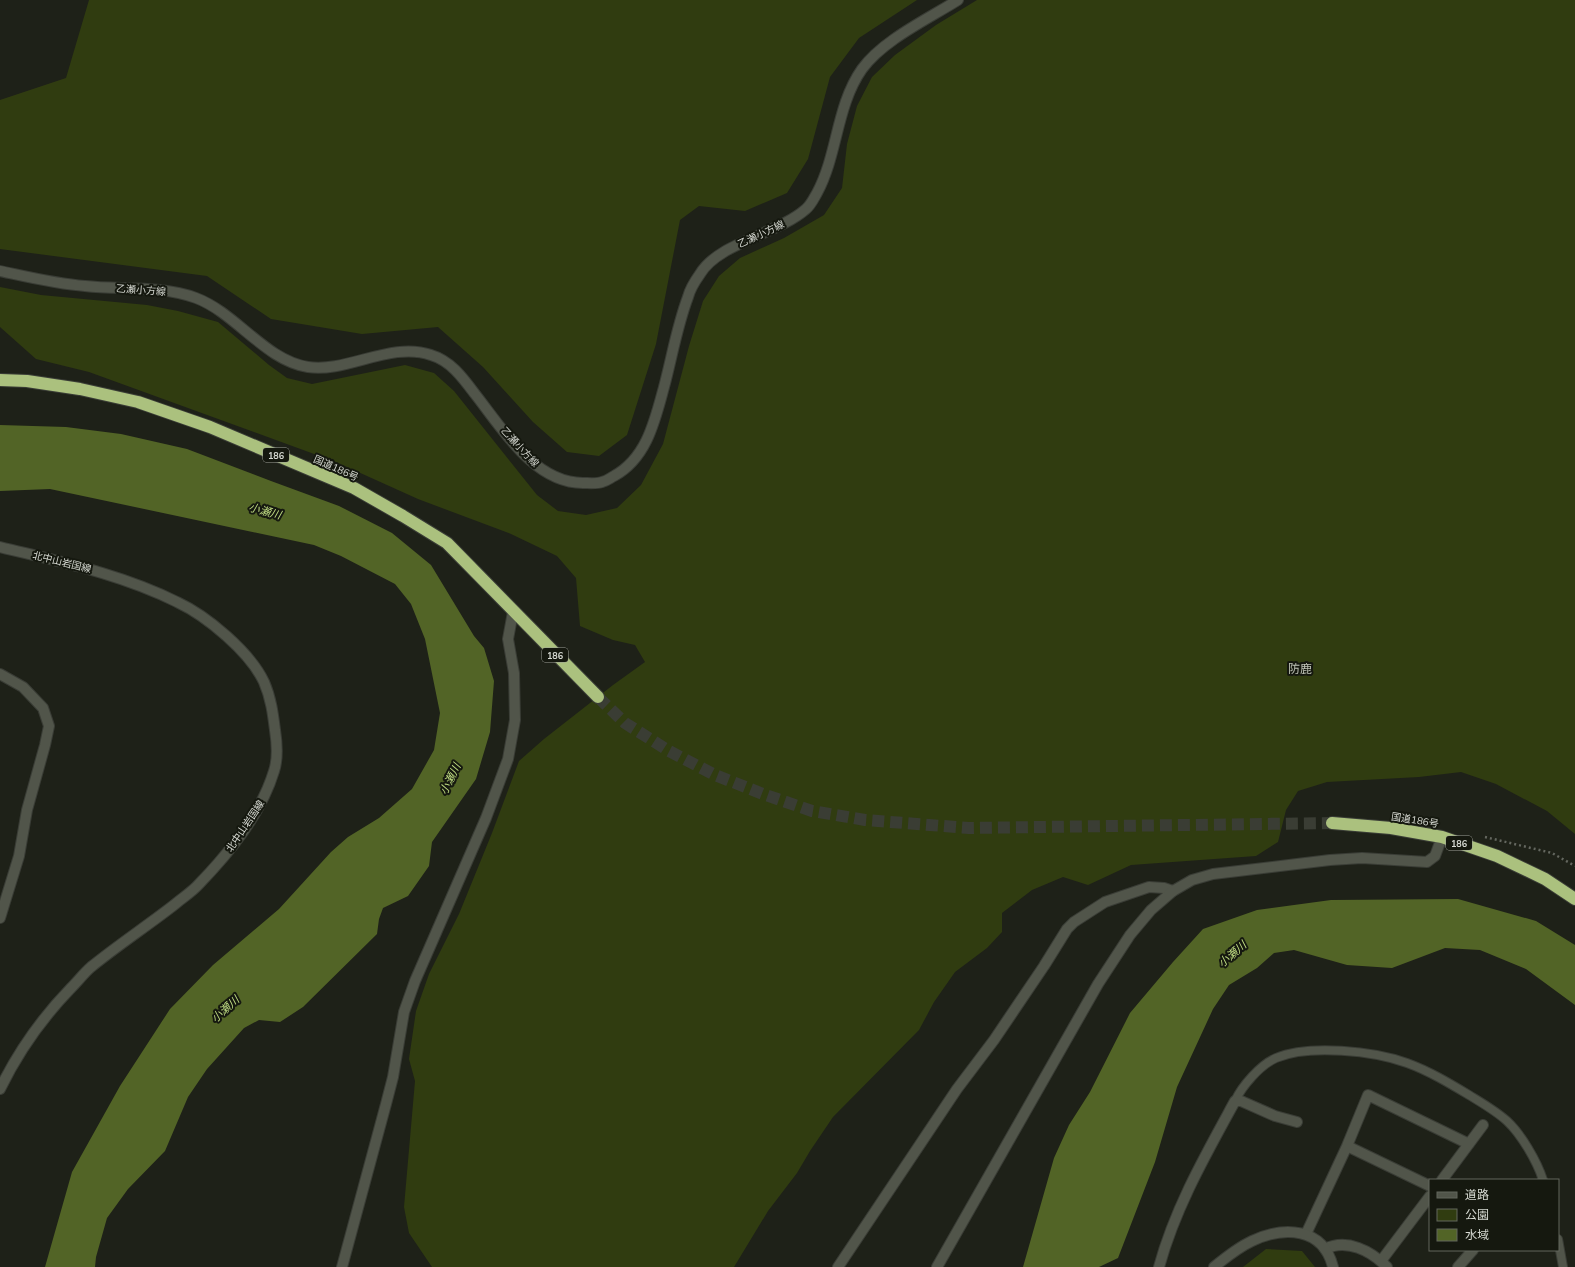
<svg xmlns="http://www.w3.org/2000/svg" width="1575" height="1267" font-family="Mulish,'Noto Sans JP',sans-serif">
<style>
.green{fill:#303c10}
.water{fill:#526426}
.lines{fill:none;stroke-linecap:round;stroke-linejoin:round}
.highway-tunnel{stroke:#3a3d34;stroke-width:12;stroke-dasharray:12 6;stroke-linecap:butt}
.lane-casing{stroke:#3a3d36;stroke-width:10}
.street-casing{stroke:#3a3d36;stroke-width:12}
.secondary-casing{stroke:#3a3d36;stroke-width:12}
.highway-casing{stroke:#3a3d36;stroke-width:14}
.path{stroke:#64675f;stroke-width:2.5;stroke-dasharray:2 3;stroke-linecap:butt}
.lane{stroke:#51554a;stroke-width:8}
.street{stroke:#51554a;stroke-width:10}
.secondary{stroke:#51554a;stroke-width:10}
.highway{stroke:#abc17e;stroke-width:12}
.labels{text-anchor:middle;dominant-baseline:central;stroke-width:4;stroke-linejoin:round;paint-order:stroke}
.shield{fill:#15180f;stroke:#9da098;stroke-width:1}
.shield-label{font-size:9px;font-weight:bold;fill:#d7dad3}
.street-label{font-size:10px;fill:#d7dad3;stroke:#15180f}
.water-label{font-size:11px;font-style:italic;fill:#c0dd83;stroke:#15180f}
.quarter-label{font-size:12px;fill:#bdc1b5;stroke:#15180f}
</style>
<rect width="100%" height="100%" fill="#1e2118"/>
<path class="green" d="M 89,0 L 917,0 L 859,38 L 830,77 L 808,159 L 787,193 L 745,211 L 699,206 L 680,220 L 656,344 L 627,435 L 599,456 L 567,452 L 533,422 L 483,367 L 438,327 L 362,334 L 271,319 L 207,276 L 0,249 L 0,100 L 66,78 Z
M 977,0 L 1575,0 L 1575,834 L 1547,811 L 1496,784 L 1461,772 L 1419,777 L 1327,782 L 1298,791 L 1286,810 L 1278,842 L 1256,856 L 1131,865 L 1088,885 L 1063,877 L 1032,890 L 1002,913 L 1002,932 L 987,948 L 955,972 L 934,1002 L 919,1030 L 833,1117 L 810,1151 L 797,1173 L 768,1211 L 734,1267 L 432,1267 L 409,1233 L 404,1207 L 415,1081 L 409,1059 L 416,1011 L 429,974 L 459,914 L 492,833 L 519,761 L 544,739 L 613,685 L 645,662 L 635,645 L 613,640 L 580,626 L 576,578 L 557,556 L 511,534 L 418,499 L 336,462 L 89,372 L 36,359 L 0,327 L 0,287 L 41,295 L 147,305 L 178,311 L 218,322 L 269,365 L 287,378 L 312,384 L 405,365 L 434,373 L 454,391 L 537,495 L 558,511 L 586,515 L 617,508 L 641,485 L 663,444 L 689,346 L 703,301 L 719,276 L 740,258 L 784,238 L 824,215 L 842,188 L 847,144 L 857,106 L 872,77 L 895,55 L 936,25 Z
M 1266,1249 L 1302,1251 L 1315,1267 L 1243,1267 Z"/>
<path class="water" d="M 0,425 L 66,427 L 121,434 L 187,449 L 271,481 L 339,506 L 392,533 L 431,565 L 474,636 L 484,648 L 494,681 L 490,732 L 476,779 L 432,842 L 429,866 L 408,896 L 383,908 L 379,919 L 377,934 L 303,1007 L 280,1022 L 259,1020 L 244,1028 L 207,1069 L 188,1097 L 165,1151 L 128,1189 L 107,1218 L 96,1257 L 95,1267 L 45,1267 L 72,1172 L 120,1086 L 170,1009 L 213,965 L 279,909 L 331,852 L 348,837 L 379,818 L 412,789 L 434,750 L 440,713 L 425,639 L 411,604 L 395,584 L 341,556 L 314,545 L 50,489 L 0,491 Z
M 1458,899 L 1536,921 L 1575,945 L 1575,1005 L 1526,969 L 1480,950 L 1445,948 L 1392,968 L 1347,965 L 1294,950 L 1274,953 L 1257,968 L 1229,985 L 1213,1009 L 1177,1087 L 1155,1162 L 1118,1258 L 1099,1267 L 1023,1267 L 1054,1158 L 1069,1125 L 1090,1092 L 1130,1013 L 1173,962 L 1203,929 L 1257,910 L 1331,900 Z"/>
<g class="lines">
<path class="highway-tunnel" d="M 598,697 L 625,723 L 669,751 L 715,775 L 763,794 L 812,811 L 865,820 L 969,828 L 1332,823"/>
<g class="lane-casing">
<path id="lane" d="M 1235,1101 C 1242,1086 1260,1065 1276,1058 C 1309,1044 1374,1051 1407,1063 C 1429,1071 1449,1083 1469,1095 C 1482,1103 1496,1111 1507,1121 C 1521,1134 1537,1161 1543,1180
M 1558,1239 L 1563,1267"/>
</g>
<g class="street-casing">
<path id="street" d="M 0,674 L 23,687 L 43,708 L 49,726 L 45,745 L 27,810 L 19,856 L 0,918
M 1347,1146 L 1430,1186
M 1442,1180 L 1483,1125
M 1306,1234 L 1347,1146 L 1368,1095 L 1469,1144
M 1325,1249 C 1347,1238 1371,1251 1387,1267
M 1381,1261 L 1430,1196
M 838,1267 L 957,1089 L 994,1040 L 1044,966 L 1067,929 L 1074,922 L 1105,902 L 1149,887 L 1164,888 L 1173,891
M 1159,1267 C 1175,1208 1206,1154 1235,1101 L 1241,1101 L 1275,1116 L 1297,1122
M 1458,1267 L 1473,1250"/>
</g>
<g class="secondary-casing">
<path id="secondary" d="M 0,271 C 28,277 56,284 85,286 C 121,290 161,285 196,298 C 236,313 266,361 308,367 C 347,373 391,341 431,355 C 451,361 463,378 475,394 C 502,428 534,483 583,483 C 588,483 597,484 602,482 C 607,481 610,478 614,476 C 647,458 655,420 664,387 C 672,357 677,326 688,297 C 690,289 695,281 700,274 C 718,243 778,234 806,209 C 811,205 814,198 817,193 C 838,154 836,106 862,69 C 883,40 928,19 958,0
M 0,547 C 61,562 121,574 177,602 C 207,616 250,652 264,682 C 271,698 273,714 275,730 C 277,743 278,759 274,771 C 261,814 230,852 199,884 C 192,892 182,898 174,905 C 147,926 118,945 91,967 C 84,973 78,981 71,988 C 41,1019 19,1050 0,1089
M 342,1267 L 386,1104 L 393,1077 L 404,1012 L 415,981 L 486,818 L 508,759 L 515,720 L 514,673 L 508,639 L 513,612
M 937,1267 L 1098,984 L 1130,935 L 1151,910 L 1173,891 L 1192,880 L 1213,874 L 1330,860 L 1362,858 L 1427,862 L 1435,856 L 1442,837
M 1214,1267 C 1225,1258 1239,1247 1252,1241 C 1284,1226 1323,1227 1333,1267"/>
</g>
<g class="highway-casing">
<path id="highway" d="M 0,380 L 27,381 L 80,389 L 138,402 L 210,427 L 354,488 L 403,516 L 447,543 L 598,697
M 1332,823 L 1391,828 L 1442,837 L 1497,856 L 1545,879 L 1575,899"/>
</g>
<path class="path" d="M 1485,837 L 1552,853 L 1575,866"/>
<use href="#lane" class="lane"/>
<use href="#street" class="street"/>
<use href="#secondary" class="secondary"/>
<use href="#highway" class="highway"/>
</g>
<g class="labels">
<g class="shield">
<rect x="263" y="448" width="26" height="14" rx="3"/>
<rect x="542" y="648" width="26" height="14" rx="3"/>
<rect x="1446" y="836" width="26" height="14" rx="3"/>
</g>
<g class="shield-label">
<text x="276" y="455">186</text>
<text x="555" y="655">186</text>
<text x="1459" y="843">186</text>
</g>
<g class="street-label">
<text transform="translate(761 234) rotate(-25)">乙瀬小方線</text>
<text transform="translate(141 290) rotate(4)">乙瀬小方線</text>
<text transform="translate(520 447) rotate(47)">乙瀬小方線</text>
<text transform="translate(336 468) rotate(24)">国道186号</text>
<text transform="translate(62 562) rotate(14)">北中山岩国線</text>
<text transform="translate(1415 820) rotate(9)">国道186号</text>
<text transform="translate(245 826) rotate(-56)">北中山岩国線</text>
</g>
<g class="water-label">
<text transform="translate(265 511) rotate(15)">小瀬川</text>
<text transform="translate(450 779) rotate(-64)">小瀬川</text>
<text transform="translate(1232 954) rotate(-41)">小瀬川</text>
<text transform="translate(225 1009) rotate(-42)">小瀬川</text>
</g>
<g class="quarter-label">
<text x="1300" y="668">防鹿</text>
</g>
</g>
<rect x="1429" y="1179" width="130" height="72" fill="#15180f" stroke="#63665d"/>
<rect x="1437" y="1192" width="20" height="6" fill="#51554a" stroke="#63665d"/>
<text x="1465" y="1199" font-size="12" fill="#d7dad3">道路</text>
<rect x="1437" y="1209" width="20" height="12" fill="#303c10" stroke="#63665d"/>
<text x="1465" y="1219" font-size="12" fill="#d7dad3">公園</text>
<rect x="1437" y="1229" width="20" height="12" fill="#526426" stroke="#63665d"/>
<text x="1465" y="1239" font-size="12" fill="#d7dad3">水域</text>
</svg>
